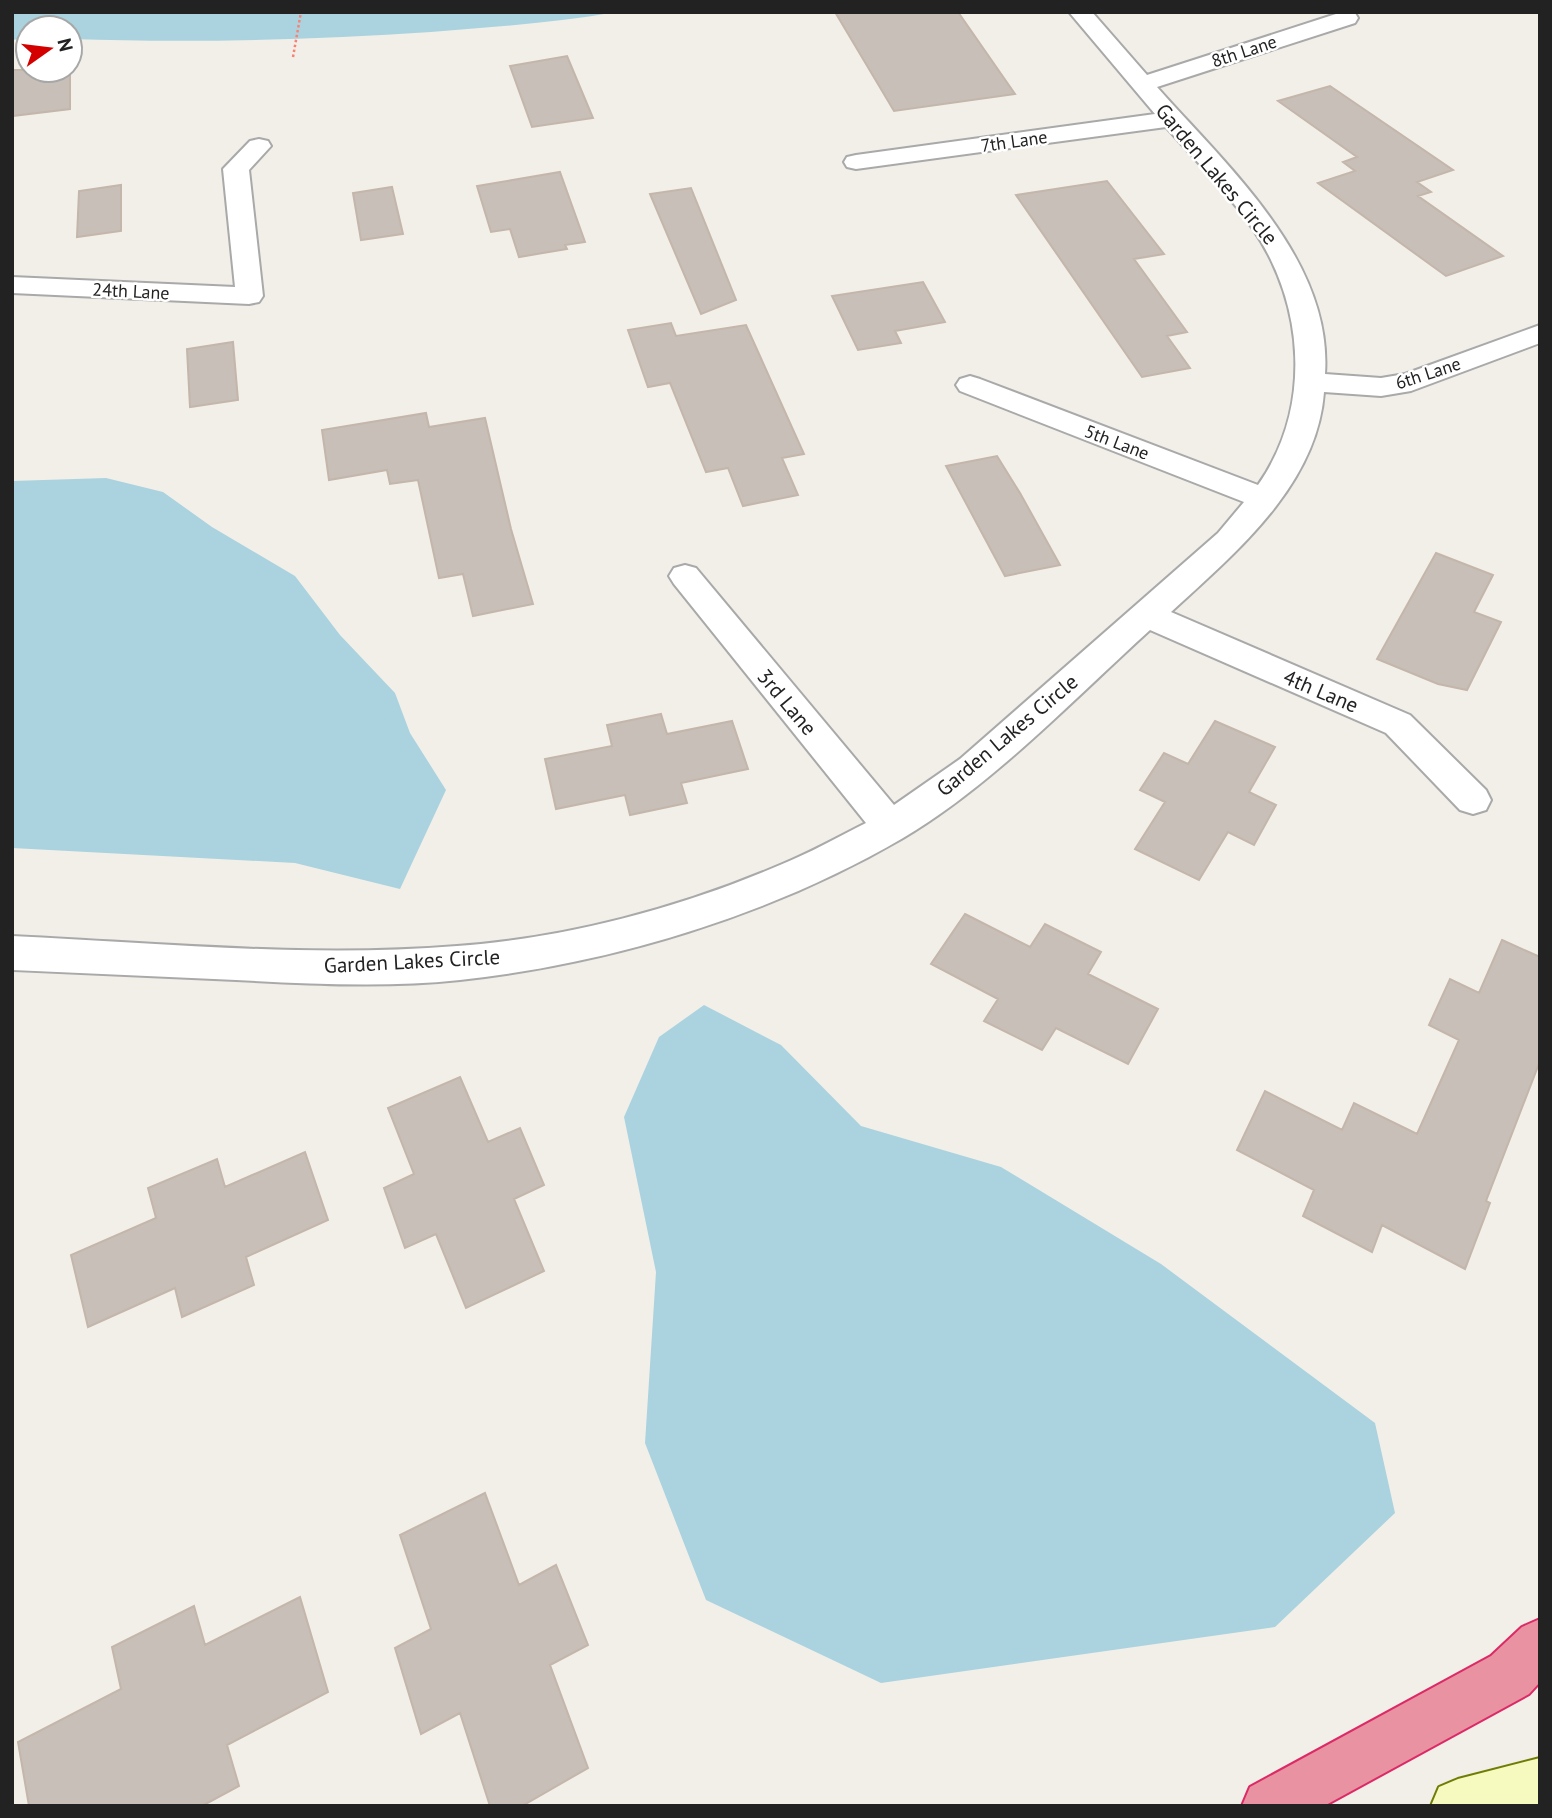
<svg xmlns="http://www.w3.org/2000/svg" width="1552" height="1818" font-family="'PT Sans',sans-serif">
<style>
.water{fill:#aad3df}
.building{fill:#c7bfb8;stroke:#c4b6ab;stroke-width:2}
.lines{fill:none;stroke-linecap:round;stroke-linejoin:round}
.street-casing{stroke:#a9a9a9;stroke-width:4}
.secondary-casing{stroke:#707d05;stroke-width:4}
.highway-casing{stroke:#dc2a67;stroke-width:4}
.path{stroke:#fa8072;stroke-width:2.5;stroke-dasharray:2.5 2.5;stroke-linecap:butt}
.street{fill:#fff;fill-rule:evenodd}
.secondary{fill:#f7fabf;fill-rule:evenodd}
.highway{fill:#e892a2;fill-rule:evenodd}
.labels{text-anchor:middle;dominant-baseline:central;stroke-width:5;stroke-linejoin:round;paint-order:stroke}
.far-street-label{font-size:18px;fill:#222;stroke:#fff}
.street-label{font-size:21px;fill:#222;stroke:#fff}
</style>
<rect width="100%" height="100%" fill="#f2efe9"/>
<path class="water" d="M 12,12 L 616,12 C 555,23 493,27 431,32 C 311,40 191,43 70,39 L 70,28 L 28,28 L 28,38 L 12,40 Z
M 106,478 L 163,492 L 212,527 L 295,576 L 340,635 L 395,693 L 410,733 L 446,790 L 400,889 L 295,863 L 12,848 L 12,481 Z
M 704,1005 L 781,1045 L 861,1126 L 1001,1167 L 1161,1264 L 1375,1423 L 1395,1513 L 1275,1627 L 881,1683 L 706,1600 L 645,1443 L 656,1272 L 624,1117 L 659,1037 Z"/>
<path class="building" d="M 835,12 L 958,12 L 1015,94 L 894,111 Z
M 567,56 L 593,118 L 532,127 L 510,66 Z
M 12,70 L 70,70 L 70,109 L 12,116 Z
M 1330,86 L 1453,170 L 1417,182 L 1431,192 L 1418,196 L 1503,256 L 1446,276 L 1318,183 L 1355,171 L 1343,162 L 1357,157 L 1278,101 Z
M 560,172 L 585,242 L 565,245 L 567,249 L 519,257 L 510,229 L 491,232 L 477,186 Z
M 1107,181 L 1164,254 L 1134,259 L 1187,332 L 1167,336 L 1190,368 L 1142,377 L 1016,195 Z
M 121,185 L 121,231 L 77,237 L 79,191 Z
M 392,187 L 403,234 L 361,240 L 353,193 Z
M 691,188 L 736,300 L 701,314 L 650,194 Z
M 923,282 L 945,322 L 895,331 L 901,343 L 858,350 L 832,296 Z
M 671,323 L 676,336 L 746,325 L 804,454 L 782,458 L 798,495 L 743,506 L 728,468 L 706,472 L 670,383 L 648,387 L 628,330 Z
M 233,342 L 238,400 L 190,407 L 187,349 Z
M 426,413 L 429,427 L 485,418 L 511,529 L 533,604 L 473,616 L 463,574 L 439,578 L 418,480 L 390,484 L 387,470 L 329,480 L 322,430 Z
M 997,456 L 1020,493 L 1060,565 L 1005,576 L 946,466 Z
M 1436,553 L 1493,575 L 1474,612 L 1501,622 L 1467,690 L 1438,684 L 1377,659 Z
M 661,714 L 667,734 L 732,721 L 748,769 L 681,783 L 687,803 L 630,815 L 625,795 L 556,809 L 545,759 L 612,746 L 607,725 Z
M 1215,721 L 1275,747 L 1249,792 L 1276,805 L 1254,845 L 1228,832 L 1199,880 L 1135,849 L 1165,802 L 1140,790 L 1164,753 L 1188,764 Z
M 965,914 L 1030,947 L 1045,924 L 1101,952 L 1088,974 L 1158,1009 L 1128,1064 L 1056,1028 L 1042,1050 L 984,1021 L 998,999 L 931,964 Z
M 1502,940 L 1540,957 L 1540,1061 L 1486,1201 L 1490,1203 L 1465,1269 L 1382,1225 L 1372,1252 L 1303,1216 L 1314,1190 L 1237,1150 L 1265,1091 L 1342,1130 L 1354,1103 L 1417,1134 L 1459,1040 L 1429,1025 L 1450,979 L 1479,993 Z
M 460,1077 L 488,1142 L 520,1128 L 544,1185 L 514,1199 L 544,1271 L 466,1308 L 436,1234 L 405,1248 L 384,1188 L 414,1174 L 388,1108 Z
M 305,1152 L 328,1220 L 246,1257 L 254,1285 L 182,1317 L 175,1288 L 88,1327 L 71,1255 L 156,1218 L 148,1188 L 217,1159 L 225,1187 Z
M 485,1493 L 519,1585 L 556,1565 L 588,1645 L 550,1665 L 588,1768 L 522,1806 L 490,1806 L 460,1713 L 421,1734 L 395,1648 L 431,1629 L 400,1535 Z
M 300,1597 L 328,1692 L 227,1745 L 239,1786 L 202,1806 L 29,1806 L 18,1742 L 121,1689 L 112,1647 L 194,1606 L 205,1645 Z"/>
<g class="lines">
<g class="street-casing">
<path id="street" d="M 1069,12 L 1092,12 L 1147,75 L 1339,13 L 1355,13 L 1358,18 L 1355,23 L 1157,87 C 1226,165 1333,260 1325,374 L 1381,378 L 1405,374 L 1540,325 L 1540,343 L 1411,391 L 1381,396 L 1324,392 C 1317,486 1235,553 1171,612 L 1410,715 L 1486,790 L 1491,800 L 1486,810 L 1473,814 L 1460,810 L 1386,733 L 1150,630 C 1075,698 990,787 903,838 C 769,916 613,963 460,980 C 386,988 311,984 236,980 C 162,977 87,973 12,970 L 12,936 C 160,943 310,958 457,946 C 567,938 680,908 780,865 C 810,853 838,837 866,823 L 674,584 L 669,576 L 674,568 L 685,565 L 696,568 L 894,805 L 960,759 L 1218,533 L 1244,502 L 960,391 L 956,385 L 960,379 L 970,376 L 980,379 L 1258,485 C 1312,408 1305,305 1253,229 C 1228,193 1195,160 1166,127 L 856,169 L 847,167 L 844,162 L 847,157 L 856,155 L 1155,114 Z
M 259,139 L 268,141 L 271,146 L 249,170 L 263,296 L 259,302 L 249,304 L 12,293 L 12,277 L 235,287 L 223,169 L 250,141 Z"/>
</g>
<g class="secondary-casing">
<path id="secondary" d="M 1540,1758 L 1540,1806 L 1431,1806 L 1439,1787 L 1458,1779 Z"/>
</g>
<g class="highway-casing">
<path id="highway" d="M 1540,1619 L 1540,1682 L 1529,1694 L 1324,1806 L 1242,1806 L 1250,1787 L 1491,1656 L 1522,1627 Z"/>
</g>
<path class="path" d="M 293,57 L 301,12"/>
<use href="#street" class="street"/>
<use href="#secondary" class="secondary"/>
<use href="#highway" class="highway"/>
</g>
<g class="labels">
<g class="far-street-label">
<text transform="translate(1244 51) rotate(-18)">8th Lane</text>
<text transform="translate(1014 141) rotate(-8)">7th Lane</text>
<text transform="translate(131 291) rotate(3)">24th Lane</text>
<text transform="translate(1428 373) rotate(-18)">6th Lane</text>
<text transform="translate(1117 442) rotate(21)">5th Lane</text>
</g>
<g class="street-label">
<text transform="translate(1217 174) rotate(50)">Garden Lakes Circle</text>
<text transform="translate(1321 691) rotate(23)">4th Lane</text>
<text transform="translate(787 702) rotate(50)">3rd Lane</text>
<text transform="translate(1007 735) rotate(-40)">Garden Lakes Circle</text>
<text transform="translate(412 961) rotate(-3)">Garden Lakes Circle</text>
</g>
</g>
<rect width="1552" height="1818" fill="none" stroke="#222222" stroke-width="28"/>
<g transform="translate(49 49) rotate(76)"><circle r="33" fill="#ffffff" stroke="#a7a7a7" stroke-width="2"/>
<path d="M0-5L12 26L0 18L-12 26Z" fill="#d40000"/>
<text y="-10" font-size="19" font-weight="bold" text-anchor="middle" fill="#222222">N</text>
</g>
</svg>
